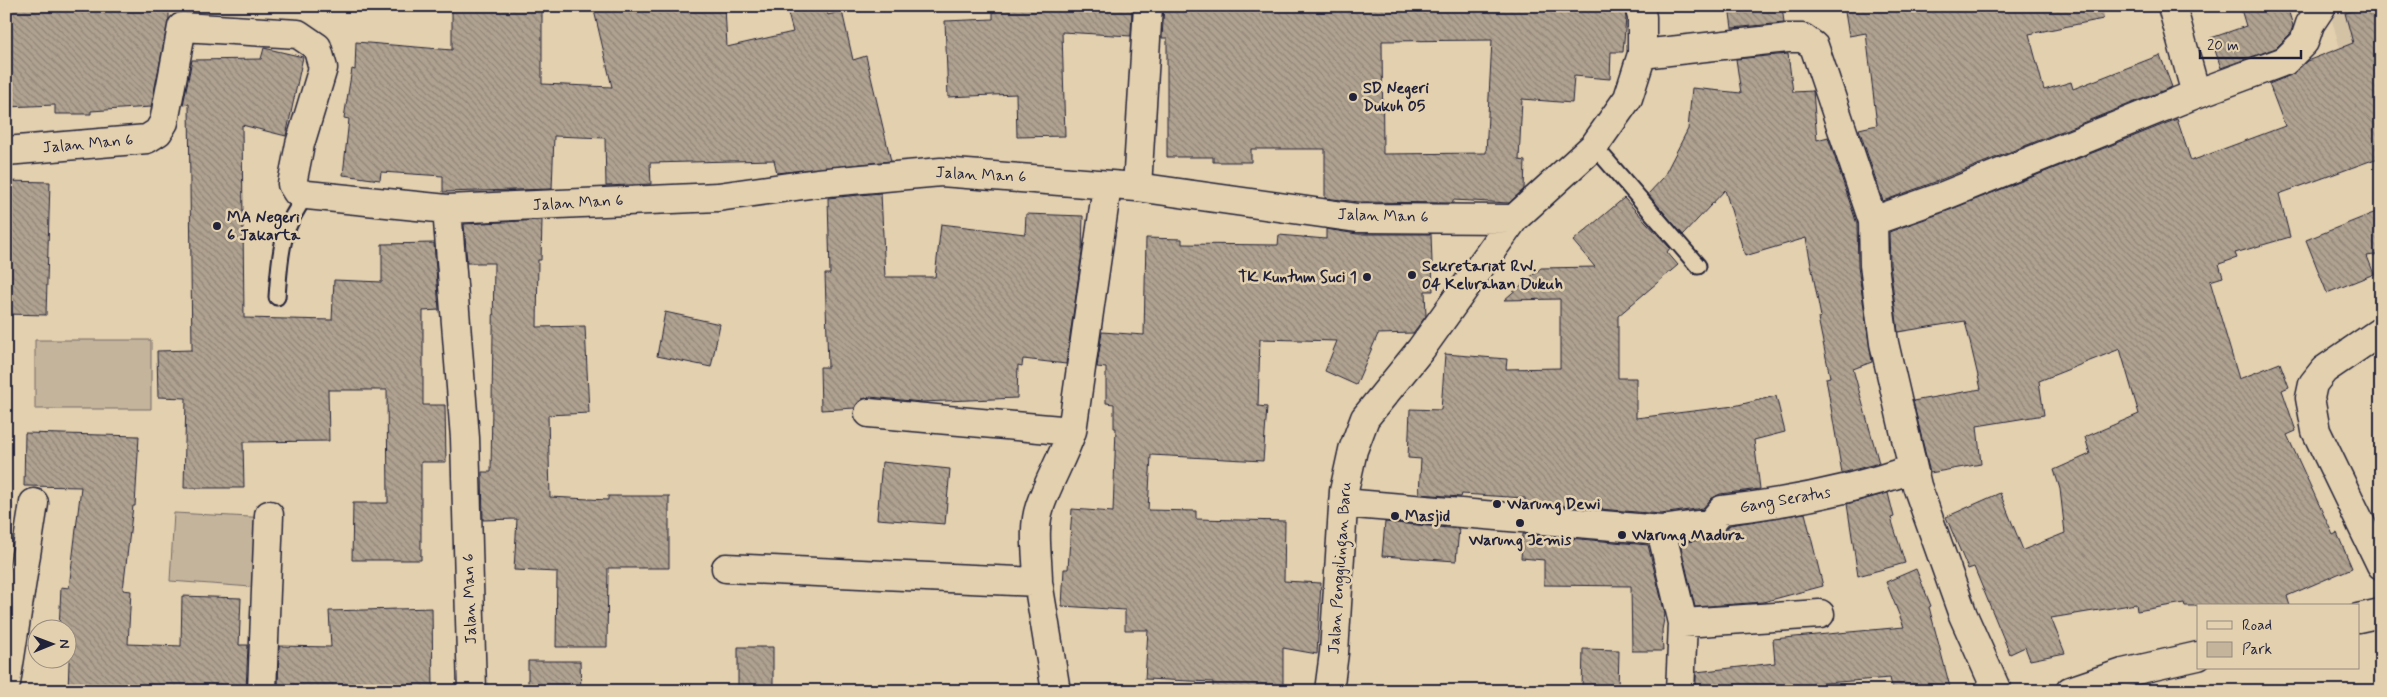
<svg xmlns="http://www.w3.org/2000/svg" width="2387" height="697" font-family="Mynerve,sans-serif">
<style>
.built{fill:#d4c2a5}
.green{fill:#c4b49b;stroke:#736b6b}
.building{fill:url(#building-back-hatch);stroke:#22223b;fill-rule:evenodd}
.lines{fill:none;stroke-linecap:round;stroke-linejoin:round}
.lane-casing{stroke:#22223b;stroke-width:19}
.street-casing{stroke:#22223b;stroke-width:31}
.lane{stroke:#e3d0ae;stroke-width:15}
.street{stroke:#e3d0ae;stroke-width:28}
.poi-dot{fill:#22223b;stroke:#e3d0ae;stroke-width:2}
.labels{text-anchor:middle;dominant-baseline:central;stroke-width:5;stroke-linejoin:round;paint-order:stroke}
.poi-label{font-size:16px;font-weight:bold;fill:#22223b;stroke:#e3d0ae;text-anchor:start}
.street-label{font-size:16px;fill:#22223b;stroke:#e3d0ae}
</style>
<defs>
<pattern id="building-back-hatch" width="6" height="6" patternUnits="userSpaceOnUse" patternTransform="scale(1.25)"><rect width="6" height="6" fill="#b0a290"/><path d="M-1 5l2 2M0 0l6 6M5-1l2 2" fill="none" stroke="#8f8477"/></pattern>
</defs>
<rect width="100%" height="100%" fill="#e3d0ae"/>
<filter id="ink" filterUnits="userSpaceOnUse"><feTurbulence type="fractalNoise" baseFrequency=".02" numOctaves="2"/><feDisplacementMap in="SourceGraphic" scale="10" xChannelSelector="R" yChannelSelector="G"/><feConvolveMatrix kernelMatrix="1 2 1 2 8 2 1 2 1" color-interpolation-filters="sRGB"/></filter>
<g filter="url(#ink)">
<path class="built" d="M 2381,6 L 2381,173 L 2377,174 L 2328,7 Z"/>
<path class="green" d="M 35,340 L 151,340 L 151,409 L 35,409 Z
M 174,513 L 269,518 L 265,588 L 170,581 Z"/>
<path class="building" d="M 6,6 L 169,6 L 169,18 L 151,107 L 91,111 L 91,114 L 55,114 L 55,105 L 6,107 Z
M 452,6 L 542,6 L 542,84 L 612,87 L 593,6 L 725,6 L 727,47 L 793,32 L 786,6 L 825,6 L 828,15 L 842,11 L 853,60 L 866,56 L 891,161 L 777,173 L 774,160 L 650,163 L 651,184 L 606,186 L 605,138 L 554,136 L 552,189 L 443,192 L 443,176 L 381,172 L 380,180 L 343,175 L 349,119 L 344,118 L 352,69 L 355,70 L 356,42 L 452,50 Z
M 993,6 L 1132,6 L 1131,36 L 1062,32 L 1065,136 L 1017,137 L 1016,94 L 948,97 L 945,21 L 993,19 Z
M 1164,6 L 1624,6 L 1626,18 L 1623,52 L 1611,52 L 1610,79 L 1574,76 L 1572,103 L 1522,99 L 1519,160 L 1525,161 L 1524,189 L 1509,203 L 1453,200 L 1453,203 L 1358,202 L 1325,198 L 1325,149 L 1251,149 L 1251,162 L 1213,162 L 1213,157 L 1167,157 L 1167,38 L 1162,38 ZM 1492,40 L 1486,153 L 1383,154 L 1382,41 Z
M 1729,6 L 1782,6 L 1784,23 L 1732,28 Z
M 1844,6 L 2102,6 L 2103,19 L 2029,34 L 2044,90 L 2071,82 L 2073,89 L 2160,55 L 2172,87 L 1935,182 L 1883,201 L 1859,129 L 1877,125 L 1866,33 L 1849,36 Z
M 2240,6 L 2287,6 L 2293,26 L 2290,34 L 2276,48 L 2221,68 L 2211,38 L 2246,26 Z
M 2373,6 L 2381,6 L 2381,157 L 2279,194 L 2290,237 L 2235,253 L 2237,258 L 2219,264 L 2223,277 L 2210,281 L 2239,379 L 2280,363 L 2289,387 L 2282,390 L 2296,431 L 2287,435 L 2333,535 L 2337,533 L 2352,568 L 2287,596 L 2290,606 L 2185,606 L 2184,603 L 2137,611 L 2136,604 L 2051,618 L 2065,653 L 2030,660 L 2025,647 L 2010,654 L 1974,567 L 1968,569 L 1946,517 L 2000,493 L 2023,550 L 2065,533 L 2060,489 L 2054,470 L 2090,454 L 2085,437 L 2139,414 L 2120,349 L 2039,381 L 2044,415 L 1977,426 L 1981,464 L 1930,473 L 1913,401 L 1981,389 L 1965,321 L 1898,332 L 1890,264 L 1889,232 L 1947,211 L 2177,119 L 2191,161 L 2285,126 L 2269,84 L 2291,75 L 2307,61 L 2353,43 L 2345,13 Z
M 264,48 L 303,57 L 286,136 L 242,125 L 244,318 L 332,320 L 334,280 L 382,282 L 382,244 L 434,243 L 439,310 L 423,311 L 423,405 L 445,405 L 446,462 L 421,462 L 421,560 L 352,560 L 353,503 L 388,503 L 387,390 L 328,390 L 329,441 L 243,442 L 244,488 L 184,488 L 186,398 L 158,397 L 157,351 L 192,350 L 189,104 L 183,105 L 192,60 L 261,59 Z
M 1788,54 L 1793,92 L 1813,91 L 1817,140 L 1828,137 L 1857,224 L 1858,267 L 1872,362 L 1853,369 L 1879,463 L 1842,473 L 1826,378 L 1830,377 L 1818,318 L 1821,317 L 1806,238 L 1745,256 L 1725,190 L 1683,235 L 1648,194 L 1663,178 L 1688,129 L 1692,88 L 1741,93 L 1736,59 Z
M 6,181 L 50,182 L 46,315 L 6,314 Z
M 881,193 L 885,277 L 935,277 L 941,224 L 1025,234 L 1026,214 L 1083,216 L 1082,253 L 1066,364 L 1023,359 L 1022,366 L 1018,365 L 1017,398 L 922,402 L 870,397 L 862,399 L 855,408 L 821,410 L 820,367 L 828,367 L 825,274 L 830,274 L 828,198 Z
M 1624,198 L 1670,248 L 1667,252 L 1678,265 L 1618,316 L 1618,378 L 1636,378 L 1636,418 L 1734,406 L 1776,396 L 1785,432 L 1754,440 L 1760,489 L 1720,494 L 1711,499 L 1703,508 L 1661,514 L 1525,503 L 1525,498 L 1462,494 L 1461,497 L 1419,494 L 1421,459 L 1408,458 L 1410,409 L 1441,410 L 1445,354 L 1507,359 L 1506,369 L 1560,368 L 1560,299 L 1504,300 L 1541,268 L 1595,267 L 1573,241 Z
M 2381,210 L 2381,254 L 2367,256 L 2374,274 L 2327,293 L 2306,240 Z
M 542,220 L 541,260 L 538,260 L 537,327 L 585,326 L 589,413 L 548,415 L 550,497 L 608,500 L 608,496 L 669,496 L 669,568 L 608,568 L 607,647 L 556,647 L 557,572 L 514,570 L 517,519 L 483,520 L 482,472 L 491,472 L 494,263 L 467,263 L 464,224 Z
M 1326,229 L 1357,234 L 1431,234 L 1433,291 L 1425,291 L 1426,316 L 1413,333 L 1378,334 L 1356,385 L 1325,371 L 1337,341 L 1260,339 L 1258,406 L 1267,407 L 1263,461 L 1151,455 L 1148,510 L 1196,511 L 1196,519 L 1285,521 L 1284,581 L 1321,583 L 1317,654 L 1283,648 L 1283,691 L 1213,691 L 1213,682 L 1145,679 L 1148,630 L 1125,630 L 1125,610 L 1062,606 L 1064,569 L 1068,569 L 1072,509 L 1113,512 L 1116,428 L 1114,428 L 1114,404 L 1106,403 L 1106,368 L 1097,367 L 1102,332 L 1144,335 L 1146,238 L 1182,239 L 1182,244 L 1278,245 L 1279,235 L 1326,239 Z
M 665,312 L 720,324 L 711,367 L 657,356 Z
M 25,433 L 139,436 L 135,506 L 133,506 L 123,590 L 131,591 L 128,644 L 181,646 L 182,596 L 241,598 L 239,645 L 248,645 L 246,691 L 68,691 L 70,634 L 68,634 L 68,630 L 59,630 L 61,587 L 69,588 L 81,487 L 24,486 Z
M 882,462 L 950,469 L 945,524 L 877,519 Z
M 1888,493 L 1894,517 L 1891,518 L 1905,563 L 1858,576 L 1847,504 Z
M 1805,513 L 1823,586 L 1763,602 L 1695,607 L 1680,543 L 1714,538 L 1723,533 L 1730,525 Z
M 1385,522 L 1459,529 L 1456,561 L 1382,556 Z
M 1523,534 L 1648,545 L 1665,614 L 1662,630 L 1663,651 L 1632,651 L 1631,586 L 1544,585 L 1544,560 L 1521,558 Z
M 1916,569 L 1931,606 L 1929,607 L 1951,691 L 1893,691 L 1890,678 L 1812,684 L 1812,691 L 1696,691 L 1696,672 L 1775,663 L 1773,639 L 1904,627 L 1886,582 Z
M 432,608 L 433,691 L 278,691 L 279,646 L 331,647 L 329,611 Z
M 738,647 L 773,647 L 773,691 L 738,691 Z
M 1583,649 L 1619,650 L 1618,690 L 1582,689 Z
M 528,661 L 580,661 L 581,691 L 528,691 Z"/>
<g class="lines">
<g class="lane-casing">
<path id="lane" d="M 1594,146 L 1698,266
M 277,297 C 280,258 280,227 307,195"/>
</g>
<g class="street-casing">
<path id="street" d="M 2172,6 L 2196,94
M 1642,54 L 1788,38 L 1803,38 L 1814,46 L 1873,221 L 1874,265 L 1884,343 L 1917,486 L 1963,615 L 1997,691
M 6,151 L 147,139 L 158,132 L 164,122 L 182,27 L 298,34 L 317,47 L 323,68 L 300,144 L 292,184 L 297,192 L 307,195 L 447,209 L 718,197 L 817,183 L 941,172 L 1137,187 L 1357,218 L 1514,219
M 1137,187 L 1148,6
M 447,209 L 465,438 L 472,691
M 1873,221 L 1941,197 L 2196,94 L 2285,61 L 2304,42 L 2310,24 L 2322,6
M 2381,331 L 2324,370 L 2313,384 L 2310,398 L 2316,431 L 2381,565
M 869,413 L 1072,431
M 1343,503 L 1661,530 L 1683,623 L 1820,614
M 1661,530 L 1711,523 L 1722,510 C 1787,503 1851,490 1913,469
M 726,568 L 1038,582 C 1038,558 1032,529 1040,506 C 1049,480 1063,457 1072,431 L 1107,186
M 1038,582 L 1056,691
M 2358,618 L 2381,613
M 6,683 L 34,503
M 262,691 L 269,515
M 1329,691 L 1334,653 L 1344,491 L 1353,450 L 1365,418 L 1421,349 L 1514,219 L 1594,146 L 1628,98 L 1642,54 L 1642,17 L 1639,6
M 1680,691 L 1683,623
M 2070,691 L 2123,673 L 2198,656"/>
</g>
<use href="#lane" class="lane"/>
<use href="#street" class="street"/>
</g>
</g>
<g class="poi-dot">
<circle cx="1353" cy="97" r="5"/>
<circle cx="217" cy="226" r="5"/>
<circle cx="1412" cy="275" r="5"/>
<circle cx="1367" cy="277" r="5"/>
<circle cx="1497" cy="504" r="5"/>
<circle cx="1395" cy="516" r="5"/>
<circle cx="1520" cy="523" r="5"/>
<circle cx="1622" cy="535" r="5"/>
</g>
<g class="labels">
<g class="poi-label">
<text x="1363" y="88">SD Negeri<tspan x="1363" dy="18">Dukuh 05</tspan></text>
<text x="227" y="217">MA Negeri<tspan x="227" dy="18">6 Jakarta</tspan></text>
<text x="1422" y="266">Sekretariat RW.<tspan x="1422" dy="18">04 Kelurahan Dukuh</tspan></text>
<text x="1357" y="277" text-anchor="end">TK Kuntum Suci 1</text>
<text x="1507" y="504">Warung Dewi</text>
<text x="1405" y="516">Masjid</text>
<text x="1632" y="535">Warung Madura</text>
<text x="1520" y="540" text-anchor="middle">Warung Jemis</text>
</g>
<g class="street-label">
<text transform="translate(88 144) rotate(-5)">Jalan Man 6</text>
<text transform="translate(981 175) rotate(3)">Jalan Man 6</text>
<text transform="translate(578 203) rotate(-3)">Jalan Man 6</text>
<text transform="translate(1383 216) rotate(2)">Jalan Man 6</text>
<text transform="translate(1785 500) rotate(-10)">Gang Seratus</text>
<text transform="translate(1340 568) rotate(-86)">Jalan Penggilingan Baru</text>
<text transform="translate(470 599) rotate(-92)">Jalan Man 6</text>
</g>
</g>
<rect width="2387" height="697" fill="none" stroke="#e3d0ae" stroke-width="25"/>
<rect x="12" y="12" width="2362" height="672" fill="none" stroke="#22223b" stroke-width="2" filter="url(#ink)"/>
<rect x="2197" y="604" width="162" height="65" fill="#e3d0ae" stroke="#968a80"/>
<rect x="2207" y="621" width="25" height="8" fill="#e3d0ae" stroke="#968a80"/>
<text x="2242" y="630" font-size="15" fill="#22223b">Road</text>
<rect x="2207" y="642" width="25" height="15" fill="#c4b49b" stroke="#968a80"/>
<text x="2242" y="654" font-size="15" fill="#22223b">Park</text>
<g transform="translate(52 644) rotate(89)"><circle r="24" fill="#e3d0ae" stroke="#968a80"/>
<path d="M0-4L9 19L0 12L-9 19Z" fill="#22223b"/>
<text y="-8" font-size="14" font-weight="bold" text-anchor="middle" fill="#22223b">N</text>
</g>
<path d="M2200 50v8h101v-8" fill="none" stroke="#22223b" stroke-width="2.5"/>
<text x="2207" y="50" font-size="15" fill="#22223b" stroke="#e3d0ae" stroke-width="4" paint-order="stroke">20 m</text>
</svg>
